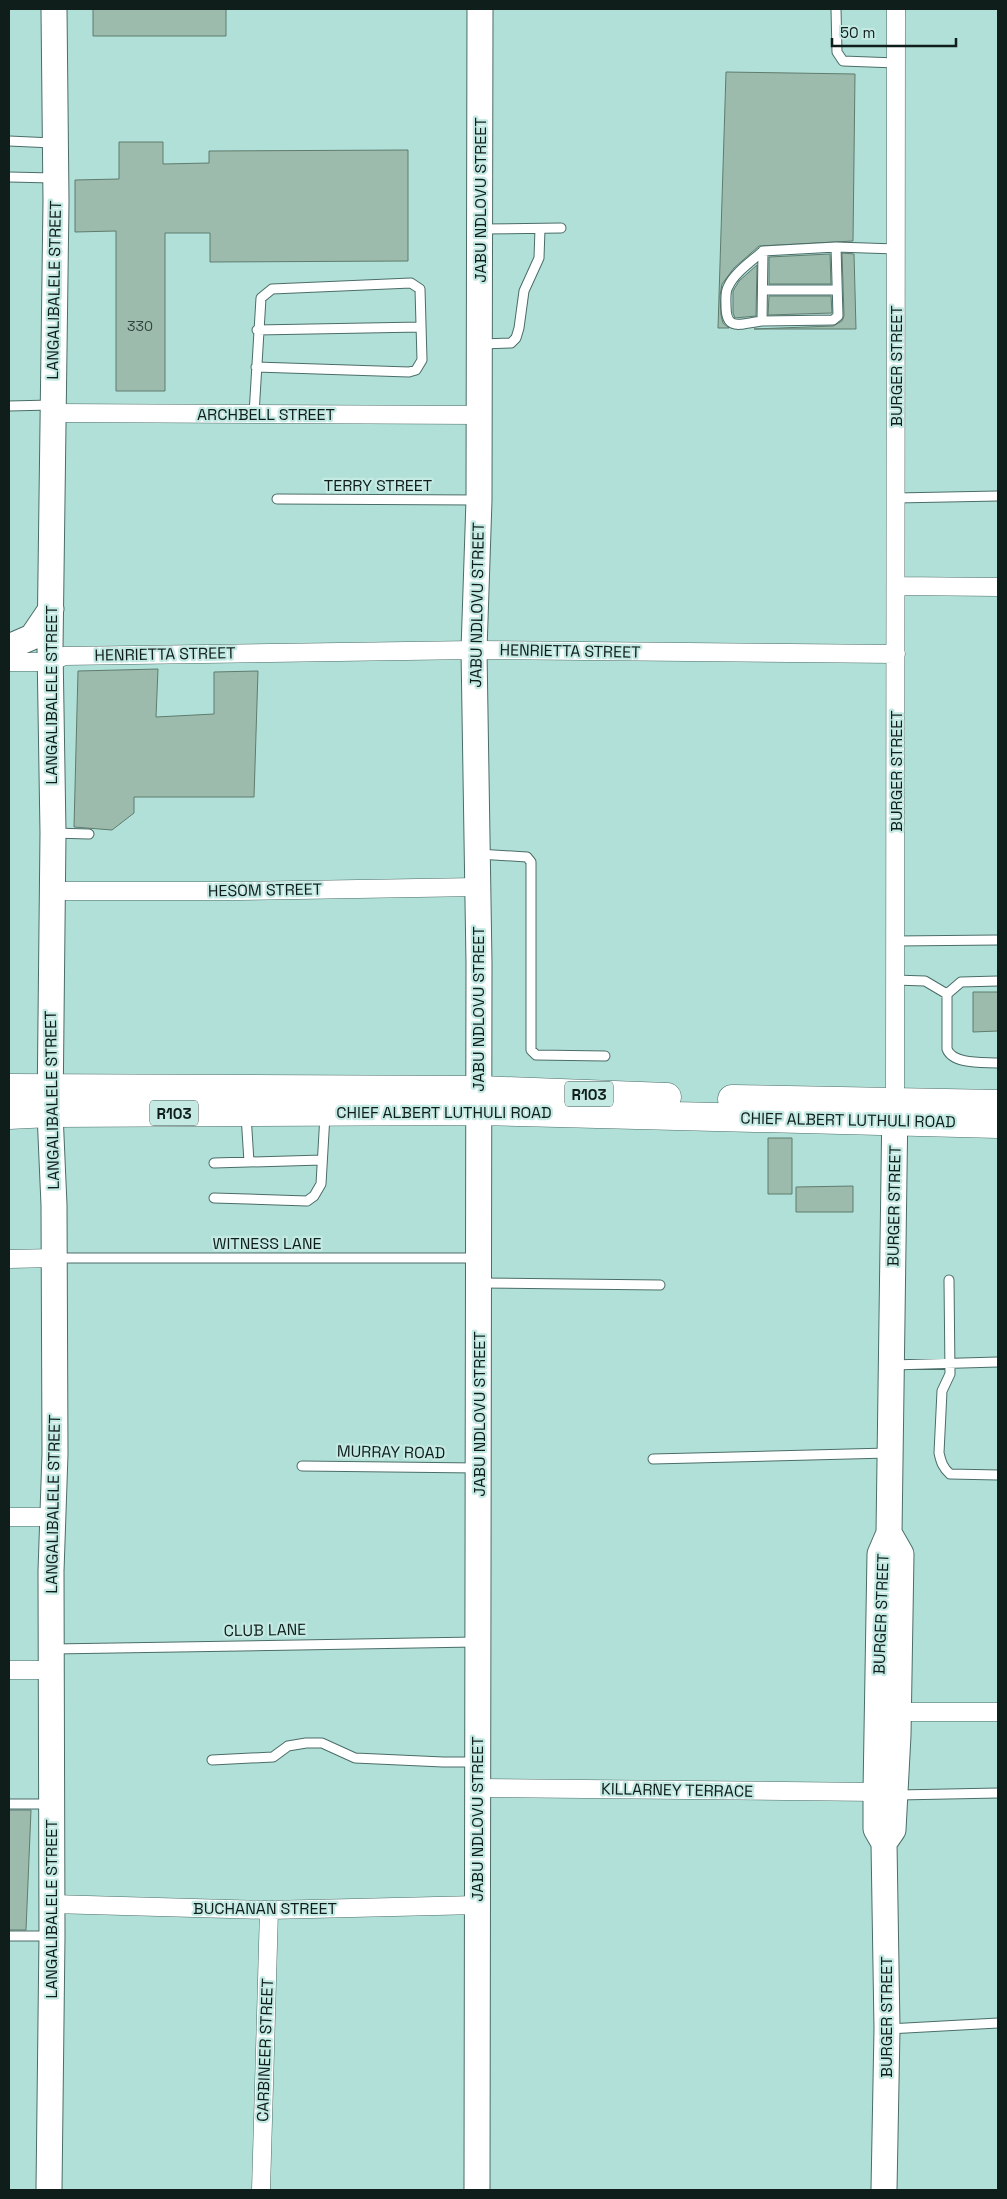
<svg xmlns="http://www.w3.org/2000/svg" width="1007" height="2199" font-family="'Space Grotesk',sans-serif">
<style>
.built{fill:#b1e0d8}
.building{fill:#9dbbac;stroke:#5f7c6e}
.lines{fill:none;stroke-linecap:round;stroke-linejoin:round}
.lane-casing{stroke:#4b6d68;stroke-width:11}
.street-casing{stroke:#4b6d68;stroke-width:19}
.secondary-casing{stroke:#4b6d68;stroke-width:27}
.primary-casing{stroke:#4b6d68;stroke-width:29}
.lane{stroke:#fff;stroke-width:9}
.street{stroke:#fff;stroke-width:18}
.secondary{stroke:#fff;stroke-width:25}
.primary{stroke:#fff;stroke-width:28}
.labels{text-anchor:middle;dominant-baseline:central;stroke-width:4.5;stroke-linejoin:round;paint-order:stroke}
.number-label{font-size:14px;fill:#32443f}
.shield{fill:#c4eae3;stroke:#455a57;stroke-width:1}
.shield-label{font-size:15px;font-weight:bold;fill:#0f1d1b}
.street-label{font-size:16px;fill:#0f1d1b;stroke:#c4eae3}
</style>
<rect width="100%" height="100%" fill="#c4eae3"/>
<path class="built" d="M 9,9 L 998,9 L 998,2190 L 9,2190 Z"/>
<path class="building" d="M 93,9 L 226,9 L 226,36 L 93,36 Z
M 726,72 L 855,74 L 853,241 L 759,246 L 734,268 L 722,284 L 720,296 L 721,315 L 723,323 L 729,328 L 718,328 Z
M 119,142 L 163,142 L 163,164 L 209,163 L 209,151 L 408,150 L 408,261 L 210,262 L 210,233 L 165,233 L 165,391 L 116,391 L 116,231 L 75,232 L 75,180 L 119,179 Z
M 842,253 L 854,254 L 856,329 L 754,329 L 833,326 L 842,321 L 844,316 Z
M 830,254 L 831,284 L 769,284 L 769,257 Z
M 757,265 L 756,316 L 735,318 L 733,313 L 733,291 L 739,281 Z
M 769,296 L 831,296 L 832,313 L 768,315 Z
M 158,669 L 156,717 L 214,714 L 214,672 L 258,671 L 254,797 L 134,797 L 134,813 L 112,830 L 74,827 L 78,671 Z
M 973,992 L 998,992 L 998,1031 L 973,1032 Z
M 768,1138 L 792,1138 L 792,1194 L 768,1194 Z
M 853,1186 L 853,1212 L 796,1212 L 796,1187 Z
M 9,1810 L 31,1810 L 26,1930 L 9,1930 Z"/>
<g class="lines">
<g class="lane-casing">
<path id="lane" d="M 836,9 L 837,52 L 843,61 L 896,63
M 9,141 L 53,143
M 9,177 L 53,178
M 482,229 L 561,228
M 836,247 L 838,316 L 833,320 L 762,321 L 763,251 L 836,247 L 896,249
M 763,290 L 836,290
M 762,321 C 742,323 726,333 726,306 C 726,300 725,292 728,287 C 734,273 752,261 763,251
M 257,330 L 421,327
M 482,344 L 511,343 L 516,338 L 519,328 L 524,291 L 539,258 L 540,229
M 9,406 L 51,405
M 254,414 L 261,298 L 272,289 L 411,283 L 420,289 L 422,360 L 416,370 L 409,372 L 256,367
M 896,498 L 998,496
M 277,499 L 476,500
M 53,833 L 89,834
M 478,854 L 527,857 L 531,862 L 531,1050 L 536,1055 L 605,1056
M 896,941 L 998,940
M 895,980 L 925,981 L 947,994
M 998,981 L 961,982 L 947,994 L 947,1049 C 953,1065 984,1062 998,1063
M 246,1115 L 249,1162
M 214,1163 L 322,1160
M 214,1198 L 307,1201 L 314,1196 L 321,1184 L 325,1115
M 54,1258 L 476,1258
M 949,1280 L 950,1374 L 942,1391 L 939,1453 C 941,1462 943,1468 950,1474 L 998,1475
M 479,1283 L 660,1285
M 892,1365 L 998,1362
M 653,1459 L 888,1453
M 302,1466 L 477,1468
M 53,1649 L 475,1642
M 212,1760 L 273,1757 L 288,1746 L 306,1743 L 322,1743 L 355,1758 L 443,1762 L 476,1762
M 898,1795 L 998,1793
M 9,1804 L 50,1804
M 9,1936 L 51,1936
M 888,2029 L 998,2023"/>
</g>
<g class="street-casing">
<path id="street" d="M 53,413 L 479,415
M 896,586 L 998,587
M 9,662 L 51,662 L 64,656 L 474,650 L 896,654
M 52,891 L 240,891 L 477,887
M 895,1101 L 896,9
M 9,1259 L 54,1258
M 9,1517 L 52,1517
M 9,1670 L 52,1670
M 889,1712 L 998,1712
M 478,1788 L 876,1792
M 52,1904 L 269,1910 L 478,1905
M 261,2190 L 269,1910"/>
</g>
<g class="secondary-casing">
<path id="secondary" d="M 9,647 L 32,637 L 51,609
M 884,1843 L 893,1830 L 898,1735 L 901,1554 L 889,1533
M 49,2190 L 52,1936 L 51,1571 L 55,1454 L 54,1205 L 50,1113 L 53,833 L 50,648 L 56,201 L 54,9
M 477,2190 L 479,963 L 474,650 L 479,500 L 480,9
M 884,2190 L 887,2029 L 884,1843 L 876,1829 L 876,1792 L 880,1554 L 889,1533 L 895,1102"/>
</g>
<g class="primary-casing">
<path id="primary" d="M 9,1088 L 479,1090 L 667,1097
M 732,1099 L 998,1104
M 9,1115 L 50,1113 L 478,1111 L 998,1124"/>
</g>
<use href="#lane" class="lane"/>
<use href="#street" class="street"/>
<use href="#secondary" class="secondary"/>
<use href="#primary" class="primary"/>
</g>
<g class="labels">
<g class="number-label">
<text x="140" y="326">330</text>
</g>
<g class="shield">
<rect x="565" y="1081.5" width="48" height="25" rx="4"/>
<rect x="150" y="1100.5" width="48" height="25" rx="4"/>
</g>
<g class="shield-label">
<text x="589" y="1094">R103</text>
<text x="174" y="1113">R103</text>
</g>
<g class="street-label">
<text transform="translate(480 200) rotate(-90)">JABU NDLOVU STREET</text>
<text transform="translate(54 290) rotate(-89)">LANGALIBALELE STREET</text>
<text transform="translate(896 366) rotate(-90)">BURGER STREET</text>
<text x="266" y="414">ARCHBELL STREET</text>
<text x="378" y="485">TERRY STREET</text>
<text transform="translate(477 605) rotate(-89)">JABU NDLOVU STREET</text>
<text transform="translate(570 651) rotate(1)">HENRIETTA STREET</text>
<text transform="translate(165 654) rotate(-1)">HENRIETTA STREET</text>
<text transform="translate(51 695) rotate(-90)">LANGALIBALELE STREET</text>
<text transform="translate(896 771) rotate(-90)">BURGER STREET</text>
<text transform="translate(265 890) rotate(-1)">HESOM STREET</text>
<text transform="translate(478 1009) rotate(-90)">JABU NDLOVU STREET</text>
<text transform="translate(52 1100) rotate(-91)">LANGALIBALELE STREET</text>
<text x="444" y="1112">CHIEF ALBERT LUTHULI ROAD</text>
<text transform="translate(848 1120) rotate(1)">CHIEF ALBERT LUTHULI ROAD</text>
<text transform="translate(894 1206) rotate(-89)">BURGER STREET</text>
<text x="267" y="1243">WITNESS LANE</text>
<text transform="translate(479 1414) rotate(-90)">JABU NDLOVU STREET</text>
<text transform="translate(391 1452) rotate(1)">MURRAY ROAD</text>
<text transform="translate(53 1504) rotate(-89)">LANGALIBALELE STREET</text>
<text transform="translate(881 1614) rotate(-88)">BURGER STREET</text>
<text transform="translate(265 1630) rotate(-1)">CLUB LANE</text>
<text transform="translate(677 1790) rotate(1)">KILLARNEY TERRACE</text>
<text transform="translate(477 1819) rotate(-90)">JABU NDLOVU STREET</text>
<text x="265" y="1908">BUCHANAN STREET</text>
<text transform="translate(51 1909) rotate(-90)">LANGALIBALELE STREET</text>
<text transform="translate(886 2017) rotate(-90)">BURGER STREET</text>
<text transform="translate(265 2050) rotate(-88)">CARBINEER STREET</text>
</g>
</g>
<rect width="1007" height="2199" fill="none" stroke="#0f1d1b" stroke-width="20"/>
<path d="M832 38v8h124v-8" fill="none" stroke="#0f1d1b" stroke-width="2.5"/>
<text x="840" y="38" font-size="15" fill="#0f1d1b" stroke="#c4eae3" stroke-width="4" paint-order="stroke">50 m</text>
</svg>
